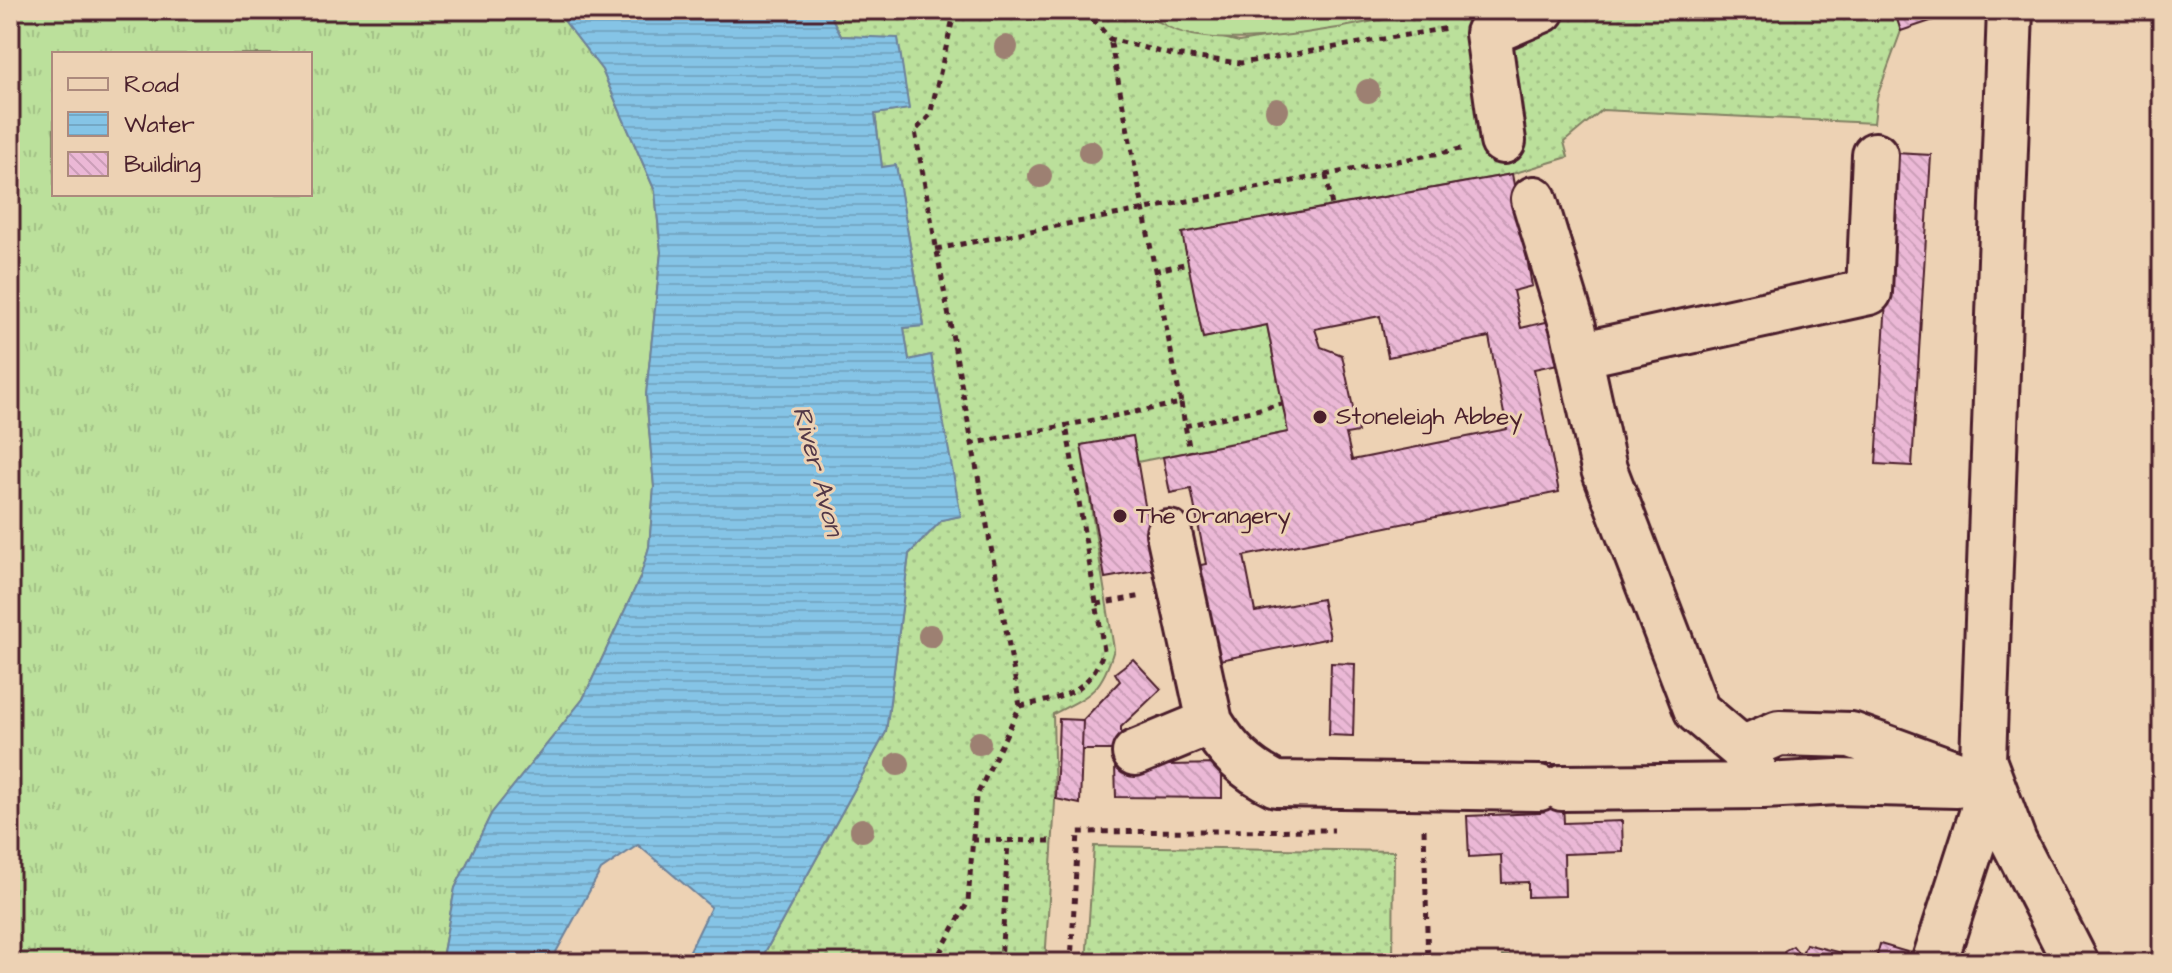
<svg xmlns="http://www.w3.org/2000/svg" width="2172" height="973" font-family="'Architects Daughter',sans-serif">
<style>
.grass{fill:url(#grass-tufts);stroke:#828063;stroke-width:2;fill-rule:evenodd}
.garden{fill:url(#garden-dots);stroke:#828063;stroke-width:2}
.pitch{fill:#bbe09b;stroke:#828063;stroke-width:2}
.water{fill:url(#water-rules);stroke:#6d829b;stroke-width:2}
.building{fill:url(#building-back-hatch);stroke:#4a1f2b;stroke-width:2;fill-rule:evenodd}
.lines{fill:none;stroke-linecap:round;stroke-linejoin:round}
.minor-casing{stroke:#4a1f2b;stroke-width:50}
.path{stroke:#4a1f2b;stroke-width:5;stroke-dasharray:6 6;stroke-linecap:butt}
.minor{stroke:#edd2b4;stroke-width:44}
.tree{fill:#9d8072}
.poi-dot{fill:#4a1f2b;stroke:#edd2b4;stroke-width:3}
.labels{text-anchor:middle;dominant-baseline:central;stroke-width:6;stroke-linejoin:round;paint-order:stroke}
.poi-label{font-size:24px;fill:#4a1f2b;stroke:#edd2b4;text-anchor:start}
.water-label{font-size:26px;font-style:italic;fill:#533847;stroke:#edd2b4}
</style>
<defs>
<pattern id="grass-tufts" width="24" height="20" patternUnits="userSpaceOnUse" patternTransform="scale(2)"><rect width="24" height="20" fill="#bbe09b"/><path d="M3 7l-1-3M5 7V3M7 7l1-3M15 17l-1-3M17 17v-4M19 17l1-3" fill="none" stroke="#a2c086"/></pattern>
<pattern id="garden-dots" width="8" height="8" patternUnits="userSpaceOnUse" patternTransform="scale(2)"><rect width="8" height="8" fill="#bbe09b"/><path d="M2 2h.1M6 6h.1" fill="none" stroke="#a2c086" stroke-width="1.8" stroke-linecap="round"/></pattern>
<pattern id="water-rules" width="6" height="5" patternUnits="userSpaceOnUse" patternTransform="scale(2)"><rect width="6" height="5" fill="#85c4e6"/><path d="M0 2.5h6" fill="none" stroke="#74a8c5"/></pattern>
<pattern id="building-back-hatch" width="6" height="6" patternUnits="userSpaceOnUse" patternTransform="scale(2)"><rect width="6" height="6" fill="#ebb8d6"/><path d="M-1 5l2 2M0 0l6 6M5-1l2 2" fill="none" stroke="#cb9eb8"/></pattern>
</defs>
<rect width="100%" height="100%" fill="#edd2b4"/>
<filter id="ink" filterUnits="userSpaceOnUse"><feTurbulence type="fractalNoise" baseFrequency=".0125" numOctaves="2"/><feDisplacementMap in="SourceGraphic" scale="16" xChannelSelector="R" yChannelSelector="G"/><feConvolveMatrix kernelMatrix="1 2 1 2 8 2 1 2 1" color-interpolation-filters="sRGB"/></filter>
<g filter="url(#ink)">
<path class="grass" d="M 10,10 L 556,10 L 602,70 L 655,191 L 661,252 L 646,395 L 654,487 L 649,547 L 640,578 L 583,699 L 491,814 L 455,888 L 441,963 L 10,963 ZM 54,54 L 310,54 L 310,194 L 54,194 Z"/>
<path class="garden" d="M 828,10 L 1147,10 L 1155,21 L 1239,42 L 1430,10 L 1894,10 L 1901,31 L 1877,97 L 1874,123 L 1602,110 L 1564,142 L 1568,157 L 1512,174 L 1183,233 L 1203,338 L 1267,325 L 1288,432 L 1137,462 L 1132,436 L 1081,445 L 1114,649 C 1102,691 1091,695 1053,714 L 1055,802 L 1045,963 L 759,963 L 886,732 L 909,554 L 942,520 L 960,516 L 931,355 L 909,360 L 904,328 L 924,325 L 896,166 L 882,167 L 875,114 L 908,109 L 898,39 L 841,36 Z
M 1094,846 L 1394,851 L 1393,963 L 1086,963 Z"/>
<path class="pitch" d="M 1147,10 L 1430,10 C 1365,21 1190,69 1147,10 Z
M 1708,953 L 1709,963 L 1502,963 L 1502,956 Z"/>
<path class="water" d="M 556,10 L 828,10 L 841,36 L 898,38 L 909,109 L 875,114 L 882,167 L 896,165 L 924,326 L 904,328 L 909,360 L 931,355 L 961,516 L 942,520 L 909,554 L 886,732 L 759,963 L 684,963 L 711,907 L 638,845 L 601,870 L 550,963 L 441,963 L 455,888 L 491,814 L 583,699 L 640,578 L 649,547 L 654,487 L 646,395 L 661,252 L 655,191 L 602,70 Z"/>
<path class="building" d="M 1894,10 L 1943,10 L 1945,16 L 1901,31 Z
M 1895,153 L 1931,155 L 1912,466 L 1876,464 Z
M 1512,174 L 1532,286 L 1513,291 L 1521,328 L 1550,321 L 1558,364 L 1534,369 L 1559,492 L 1244,556 L 1255,612 L 1322,599 L 1330,638 L 1215,661 L 1196,566 L 1206,564 L 1191,489 L 1170,493 L 1163,457 L 1288,432 L 1267,325 L 1203,338 L 1182,233 ZM 1380,316 L 1388,357 L 1489,337 L 1507,429 L 1352,460 L 1346,434 L 1358,432 L 1342,355 L 1321,347 L 1315,329 Z
M 1133,436 L 1156,569 L 1105,578 L 1081,445 Z
M 1133,659 L 1161,689 L 1121,727 L 1121,750 L 1082,750 L 1083,720 L 1120,681 L 1115,673 Z
M 1331,663 L 1355,664 L 1353,736 L 1329,735 Z
M 1059,719 L 1083,720 L 1080,804 L 1056,799 Z
M 1222,764 L 1222,798 L 1116,797 L 1115,766 Z
M 1538,764 L 1561,764 L 1564,823 L 1622,821 L 1623,852 L 1564,854 L 1565,896 L 1528,897 L 1528,882 L 1502,883 L 1501,855 L 1469,857 L 1467,816 L 1540,813 Z
M 1806,944 L 1876,962 L 1784,963 L 1784,951 L 1793,946 L 1801,956 Z
M 1880,944 L 1944,963 L 1875,963 Z"/>
<g class="lines">
<g class="minor-casing">
<path id="minor" d="M 2010,10 L 1983,760 L 2014,842 L 2076,963
M 1503,141 L 1488,33 L 1542,10
M 1534,199 L 1573,327 L 1604,469 L 1697,711 L 1742,749 L 1779,733 L 1851,735 L 1991,786
M 1579,355 L 1869,292 L 1875,155
M 1169,533 L 1210,722 C 1228,751 1245,769 1276,784 L 1539,788
M 1742,749 L 1763,786 L 1837,782 L 1957,785
M 1135,753 L 1210,722
M 1562,788 L 1763,786
M 1935,960 L 1991,786"/>
</g>
<path class="path" d="M 1085,10 L 1110,39 L 1172,55 L 1241,63 L 1448,28
M 1326,175 L 1332,206
M 936,249 L 1466,148
M 1154,271 L 1188,263
M 1181,403 L 1190,452
M 1185,426 L 1282,404
M 970,444 L 1181,403 L 1110,39
M 1097,604 L 1143,596
M 1020,706 C 1062,698 1089,694 1104,650 L 1066,425
M 1424,829 L 1428,963
M 972,840 L 1051,841
M 934,963 L 968,902 L 976,797 L 1020,706 L 915,131 L 930,115 L 955,10
M 1001,963 L 1008,842
M 1071,963 L 1078,832 L 1334,830"/>
<use href="#minor" class="minor"/>
</g>
<g class="tree">
<circle cx="1006" cy="47" r="12"/>
<circle cx="1368" cy="91" r="12"/>
<circle cx="1277" cy="110" r="12"/>
<circle cx="1090" cy="152" r="12"/>
<circle cx="1040" cy="176" r="12"/>
<circle cx="930" cy="636" r="12"/>
<circle cx="979" cy="743" r="12"/>
<circle cx="898" cy="764" r="12"/>
<circle cx="862" cy="830" r="12"/>
</g>
</g>
<g class="poi-dot">
<circle cx="1320" cy="417" r="8"/>
<circle cx="1120" cy="516" r="8"/>
</g>
<g class="labels">
<g class="poi-label">
<text x="1336" y="417">Stoneleigh Abbey</text>
<text x="1136" y="516">The Orangery</text>
</g>
<g class="water-label">
<text transform="translate(818 471) rotate(75)">River Avon</text>
</g>
</g>
<rect width="2172" height="973" fill="none" stroke="#edd2b4" stroke-width="40"/>
<rect x="20" y="20" width="2132" height="933" fill="none" stroke="#4a1f2b" stroke-width="3" filter="url(#ink)"/>
<rect x="52" y="52" width="260" height="144" fill="#edd2b4" stroke="#ac8a7d" stroke-width="2"/>
<rect x="68" y="78" width="40" height="12" fill="#edd2b4" stroke="#ac8a7d" stroke-width="2"/>
<text x="124" y="92" font-size="24" fill="#4a1f2b">Road</text>
<rect x="68" y="112" width="40" height="24" fill="url(#water-rules)" stroke="#ac8a7d" stroke-width="2"/>
<text x="124" y="132" font-size="24" fill="#4a1f2b">Water</text>
<rect x="68" y="152" width="40" height="24" fill="url(#building-back-hatch)" stroke="#ac8a7d" stroke-width="2"/>
<text x="124" y="172" font-size="24" fill="#4a1f2b">Building</text>
</svg>
